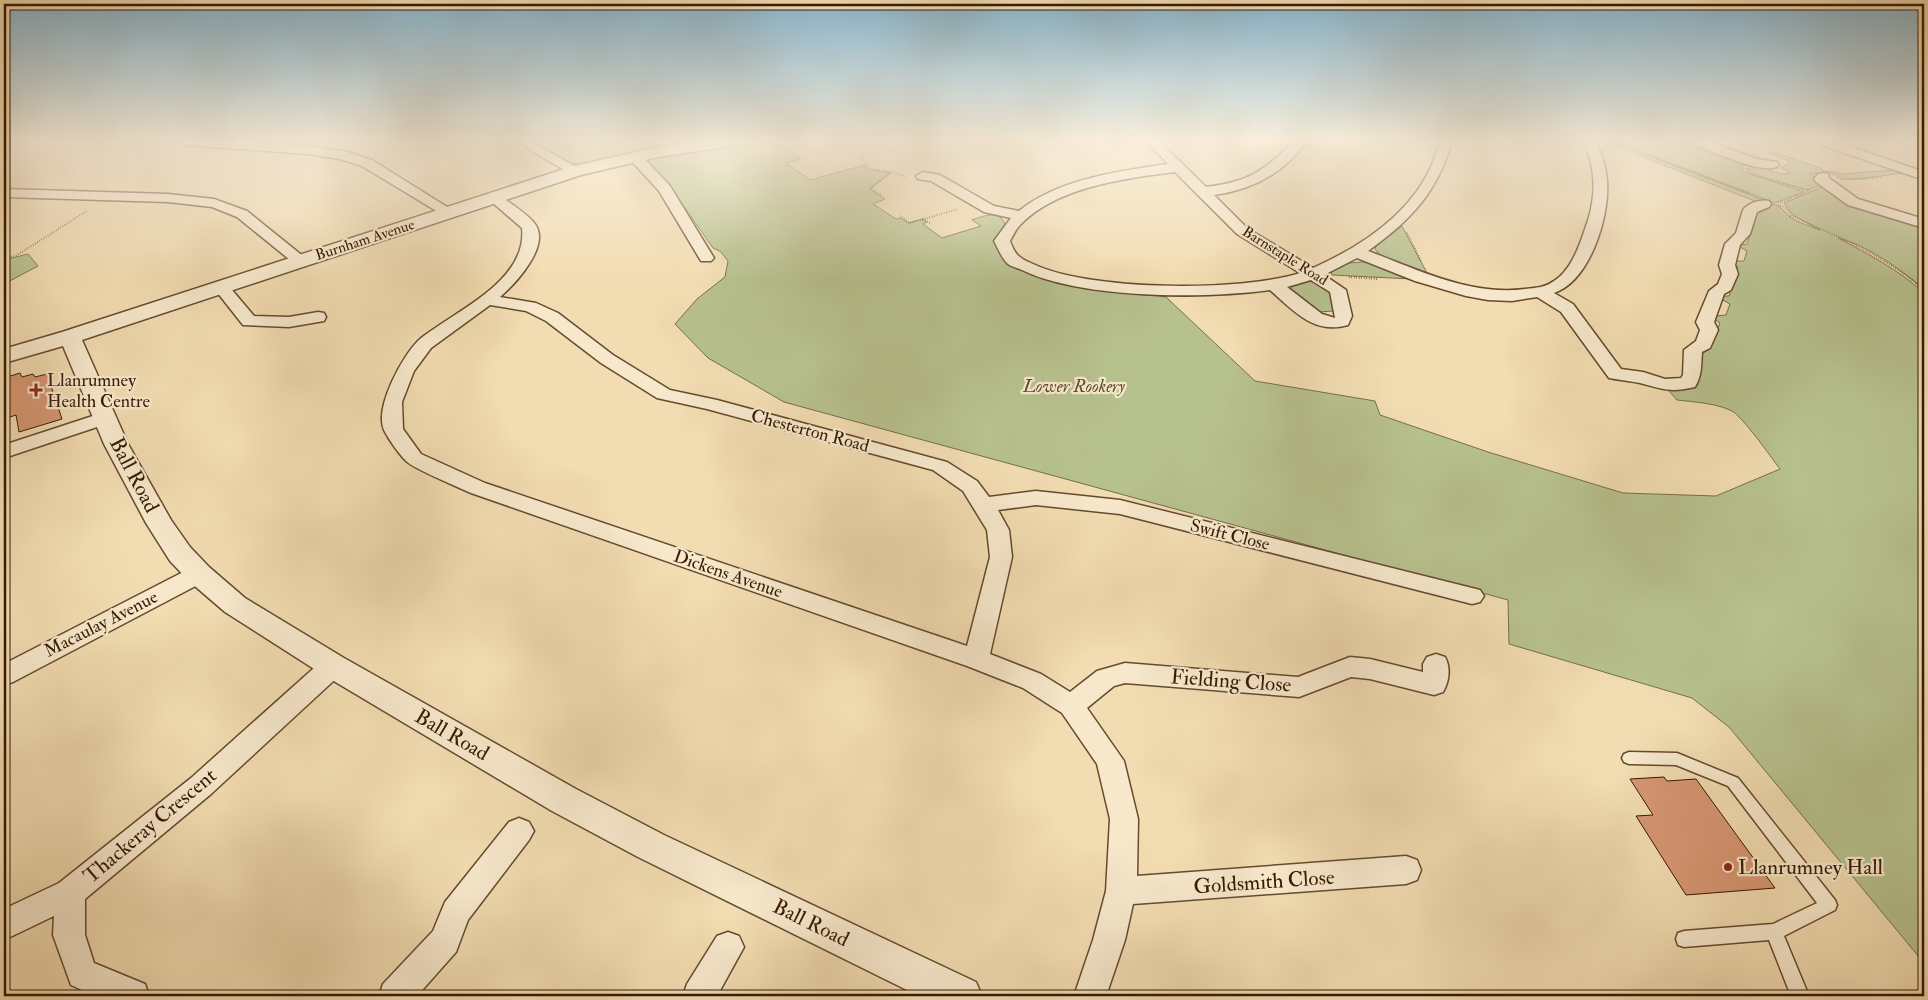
<svg xmlns="http://www.w3.org/2000/svg" width="1928" height="1000" font-family="'IM FELL Double Pica',serif">
<style>
.green{fill:#b7c18e;stroke:#766e48}
.building{fill:#d79773;stroke:#361a02}
.lines{fill:none;stroke-linecap:round;stroke-linejoin:round}
.service-casing{stroke:#654a2e;stroke-width:3}
.minor-casing{stroke:#654a2e;stroke-width:3}
.tertiary-casing{stroke:#654a2e;stroke-width:3}
.path-far1{stroke:#361a02;stroke-width:2;stroke-dasharray:0.5 2;stroke-linecap:butt}
.path{stroke:#361a02;stroke-width:2.5;stroke-dasharray:1 2;stroke-linecap:butt}
.service{fill:#f7e8cc;fill-rule:evenodd}
.minor{fill:#f7e8cc;fill-rule:evenodd}
.tertiary{fill:#f7e8cc;fill-rule:evenodd}
.poi-dot{fill:#8f2418;stroke:#f7e8cc;stroke-width:2}
.labels{text-anchor:middle;dominant-baseline:central;stroke-width:4.5;stroke-linejoin:round;paint-order:stroke}
.far-street-label{font-size:15px;fill:#361a02;stroke:#f7e8cc}
.poi-label{font-size:18px;fill:#361a02;stroke:#f7e8cc;text-anchor:start}
.park-label{font-size:18px;font-style:italic;fill:#5d4c2c;stroke:#f7e8cc}
.street-label{font-size:18px;fill:#361a02;stroke:#f7e8cc}
.near-street-label{font-size:21px;fill:#361a02;stroke:#f7e8cc}
.near-poi-label{font-size:21px;fill:#361a02;stroke:#f7e8cc;text-anchor:start}
</style>
<rect width="100%" height="100%" fill="#f2dcb1"/>
<filter id="stains"><feTurbulence type="fractalNoise" baseFrequency=".004" numOctaves="4"/><feColorMatrix values="0 0 0 0 .2 0 0 0 0 .09 0 0 0 0 .02 0 0 0 .5 -.17"/></filter>
<radialGradient id="worn" r=".72"><stop offset=".6" stop-color="#630" stop-opacity="0"/><stop offset="1" stop-color="#630" stop-opacity=".3"/></radialGradient>
<path class="green" d="M 528,141 L 684,141 L 582,164 L 569,163 Z
M 1613,141 L 1690,141 L 1749,163 L 1742,167 L 1744,172 L 1804,192 L 1775,203 Z
M 777,142 L 801,159 L 786,163 L 810,180 L 865,165 L 867,169 L 891,173 L 870,189 L 885,199 L 873,204 L 896,219 L 901,218 L 908,223 L 922,219 L 927,222 L 923,224 L 942,238 L 981,226 L 972,220 C 983,216 1001,209 1005,225 L 1008,224 L 1005,260 L 1022,271 L 1048,279 L 1166,297 L 1255,381 L 1375,401 L 1380,415 L 1488,452 L 1623,493 L 1716,496 L 1780,469 C 1771,457 1742,416 1732,411 C 1716,403 1694,402 1677,400 L 1668,390 L 1691,388 L 1698,385 L 1700,355 L 1710,349 L 1720,323 L 1714,319 L 1716,316 L 1726,315 L 1730,304 L 1721,299 L 1721,296 L 1729,296 L 1738,267 L 1733,264 L 1734,261 L 1744,261 L 1747,251 L 1740,247 L 1741,245 L 1747,244 L 1757,212 L 1770,207 L 1767,205 C 1779,202 1782,210 1790,217 C 1798,223 1811,226 1820,230 L 1793,215 L 1784,203 L 1824,186 L 1850,203 L 1924,225 L 1924,290 C 1901,269 1868,246 1838,238 C 1868,254 1899,270 1924,293 L 1924,963 L 1729,727 L 1692,698 L 1509,644 L 1508,600 L 784,402 L 708,358 L 675,324 L 697,299 L 725,277 L 728,261 L 720,251 L 713,248 L 678,198 L 648,161 C 657,151 758,143 777,142 Z
M 1609,142 L 1617,144 L 1766,201 L 1762,204 L 1608,143 L 1599,143 Z
M 1774,152 L 1820,168 C 1826,174 1834,170 1841,174 L 1895,170 L 1903,173 L 1859,179 L 1841,179 L 1833,174 L 1810,173 L 1823,184 L 1808,190 L 1803,189 L 1752,174 L 1746,169 L 1754,165 L 1782,174 L 1791,173 L 1781,168 L 1791,162 L 1769,153 Z
M 1402,226 L 1427,273 L 1384,257 L 1378,253 L 1375,249 L 1376,246 Z
M 28,254 L 38,266 L 4,284 L 4,260 Z
M 1363,262 L 1369,263 L 1412,279 L 1332,275 L 1331,272 L 1349,263 Z
M 1309,281 L 1321,284 L 1332,291 L 1336,309 L 1334,311 L 1319,312 L 1290,292 L 1292,285 Z"/>
<path class="building" d="M 20,373 L 22,377 L 33,374 L 35,377 L 47,374 L 62,419 L 19,432 L 16,415 L 4,419 L 4,378 Z
M 1664,777 L 1667,781 L 1696,779 L 1775,888 L 1686,895 L 1636,816 L 1653,815 L 1630,779 Z"/>
<g class="lines">
<g class="service-casing">
<path id="service" d="M 1629,752 L 1677,753 L 1738,778 L 1835,900 L 1837,905 L 1835,910 L 1784,936 L 1809,996 L 1791,996 L 1769,940 L 1684,947 L 1678,945 L 1676,939 L 1678,933 L 1684,931 L 1773,924 L 1817,903 L 1728,786 L 1676,765 L 1629,764 L 1624,762 L 1622,758 L 1624,754 Z"/>
</g>
<g class="minor-casing">
<path id="minor" d="M 179,141 L 238,141 L 308,146 L 347,152 L 372,160 L 455,212 L 453,215 L 443,215 L 362,166 L 340,159 L 308,154 L 185,145 Z
M 515,141 L 530,141 L 583,171 L 581,174 L 571,174 Z
M 1146,141 L 1159,141 L 1206,187 C 1249,182 1264,171 1294,141 L 1307,141 C 1284,173 1252,190 1214,195 L 1247,228 L 1313,268 C 1360,247 1409,215 1431,167 C 1435,159 1437,149 1440,141 L 1452,141 C 1437,193 1411,220 1368,251 C 1419,270 1470,296 1525,289 C 1536,288 1546,287 1554,281 C 1571,270 1579,247 1585,229 C 1596,200 1597,169 1583,141 L 1595,141 C 1602,154 1606,167 1607,181 C 1610,216 1590,281 1554,293 L 1573,304 L 1621,369 L 1643,372 L 1665,379 L 1681,378 L 1683,375 L 1684,350 L 1696,341 L 1700,330 L 1696,322 L 1709,291 L 1718,284 L 1722,274 L 1719,265 L 1725,244 L 1736,233 L 1743,210 C 1748,203 1761,199 1769,201 L 1771,204 L 1769,207 L 1757,212 L 1750,234 L 1740,245 L 1735,265 L 1738,274 L 1731,290 L 1724,294 L 1714,322 L 1718,330 L 1710,348 L 1702,352 C 1701,365 1702,376 1695,387 C 1670,393 1663,389 1640,383 C 1630,381 1619,380 1609,378 L 1561,312 L 1537,297 L 1512,301 L 1488,300 L 1466,296 L 1415,281 L 1357,258 L 1324,275 L 1346,290 L 1352,316 L 1348,325 C 1314,335 1294,311 1270,290 C 1205,299 1081,299 1022,270 C 1018,268 1012,267 1008,264 C 1002,259 998,248 994,241 L 1011,218 L 984,212 L 931,181 L 918,179 L 916,176 L 923,172 L 940,175 L 994,206 L 1019,211 C 1058,179 1119,171 1168,164 ZM 1175,172 L 1237,234 L 1300,273 C 1241,292 1089,291 1033,264 C 1029,262 1023,260 1020,257 C 1015,254 1012,246 1010,241 C 1013,236 1016,229 1020,225 C 1056,187 1126,178 1175,172 ZM 1311,280 L 1330,292 L 1335,318 L 1322,314 L 1287,287 Z
M 1690,141 L 1708,141 L 1757,159 L 1777,162 L 1779,165 C 1768,178 1707,149 1692,144 Z
M 1816,141 L 1834,141 L 1924,172 L 1924,180 L 1818,144 Z
M 634,152 L 639,153 L 670,186 L 714,258 L 711,261 L 701,261 L 659,191 L 627,156 Z
M 1823,173 L 1828,174 L 1829,178 L 1858,199 L 1924,219 L 1924,228 L 1848,205 L 1816,182 L 1814,179 L 1818,174 Z
M 4,189 L 168,194 L 214,199 L 247,211 L 309,261 L 307,264 L 295,264 L 237,217 L 212,207 L 168,202 L 4,197 Z
M 493,193 L 498,194 C 508,202 528,214 535,224 C 551,246 515,284 500,297 L 536,303 L 558,313 L 613,355 L 670,390 L 717,400 L 947,462 L 977,481 L 989,497 L 1036,491 L 1120,500 L 1480,590 L 1484,596 L 1480,602 L 1472,604 L 1120,514 L 1036,505 L 998,510 L 1009,530 L 1012,557 L 990,654 L 1041,674 L 1070,692 L 1097,671 L 1125,663 L 1298,677 L 1350,657 L 1370,659 L 1423,672 L 1423,664 L 1427,657 L 1436,654 L 1445,657 C 1451,668 1449,682 1443,692 L 1434,695 L 1370,679 L 1351,677 L 1299,697 L 1125,683 L 1114,686 L 1087,708 L 1124,761 L 1138,819 L 1137,876 L 1406,856 L 1417,860 L 1421,870 L 1417,880 L 1406,884 L 1133,904 L 1125,940 L 1106,996 L 1074,996 L 1093,940 L 1106,891 L 1110,819 L 1097,764 L 1062,713 L 1023,688 L 967,666 L 471,493 C 458,487 414,469 406,461 C 399,454 389,440 384,430 C 374,408 403,354 420,339 C 455,311 528,281 522,228 L 486,197 ZM 490,305 L 526,311 L 546,321 L 601,363 L 657,398 L 707,409 L 933,470 L 963,491 L 987,530 L 990,557 L 967,646 L 485,483 L 421,454 L 403,429 L 402,402 L 414,371 L 431,348 Z
M 221,282 L 227,284 L 254,316 L 289,317 L 318,312 L 324,313 L 326,317 L 324,321 L 289,327 L 243,325 L 213,287 L 215,284 Z
M 105,412 L 112,414 L 115,418 L 112,422 L 4,458 L 4,445 Z
M 199,566 L 207,568 L 211,574 L 207,580 L 13,682 L 4,685 L 4,664 L 191,568 Z
M 333,656 L 342,659 L 346,666 L 342,673 L 211,794 L 85,899 L 85,935 L 94,963 L 145,984 L 149,996 L 95,996 L 71,985 L 53,935 L 54,916 L 4,940 L 4,909 L 59,883 L 191,778 L 324,659 Z
M 519,818 L 529,822 L 534,831 L 529,840 L 468,920 L 456,952 L 417,996 L 379,996 L 383,984 L 433,931 L 445,902 L 509,822 Z
M 728,932 L 739,936 L 744,947 L 717,996 L 683,996 L 687,984 L 717,936 Z"/>
</g>
<g class="tertiary-casing">
<path id="tertiary" d="M 699,141 L 738,141 L 736,144 L 730,146 L 658,157 L 581,175 L 82,340 L 128,444 L 171,520 L 190,547 L 209,567 L 245,598 L 344,658 L 576,789 L 664,835 L 976,982 L 982,996 L 919,996 L 638,857 L 552,811 L 322,674 L 225,612 L 189,581 L 170,561 L 146,523 L 104,444 L 63,346 L 4,363 L 4,349 L 62,332 L 570,167 L 658,147 Z"/>
</g>
<path class="path-far1" d="M 853,141 L 868,168 L 891,172 L 870,188 L 881,195
M 878,141 L 894,153
M 1610,141 L 1749,193
M 891,172 L 907,177
M 1850,179 L 1881,178
M 1771,180 L 1808,191
M 1780,203 L 1811,190
M 1778,205 L 1786,208 L 1791,216 C 1836,235 1881,255 1920,286
M 900,216 L 910,223 L 958,209
M 923,219 L 930,223
M 1407,233 L 1421,261
M 4,259 L 17,255 L 87,211
M 1349,277 L 1378,279"/>
<path class="path" d="M 1918,285 L 1924,290"/>
<use href="#service" class="service"/>
<use href="#minor" class="minor"/>
<use href="#tertiary" class="tertiary"/>
</g>
<linearGradient id="sky" x2="0" y2="1"><stop stop-color="#89b7d0"/><stop offset="0.5" stop-color="#f9efdc"/><stop offset="1" stop-color="#f9efdc" stop-opacity="0"/></linearGradient>
<rect width="1928" height="281" fill="url(#sky)"/>
<g class="poi-dot">
<path d="M33.5 382.5h5v5h5v5h-5v5h-5v-5h-5v-5h5z"/>
<circle cx="1728" cy="867" r="5"/>
</g>
<g class="labels">
<g class="far-street-label">
<text transform="translate(365 240) rotate(-18)">Burnham Avenue</text>
<text transform="translate(1285 256) rotate(32)">Barnstaple Road</text>
</g>
<g class="poi-label">
<text x="47" y="380">Llanrumney<tspan x="47" dy="21">Health Centre</tspan></text>
</g>
<g class="park-label">
<text x="1074" y="386">Lower Rookery</text>
</g>
<g class="street-label">
<text transform="translate(810 431) rotate(15)">Chesterton Road</text>
<text transform="translate(1230 535) rotate(14)">Swift Close</text>
<text transform="translate(728 574) rotate(19)">Dickens Avenue</text>
<text transform="translate(101 624) rotate(-27)">Macaulay Avenue</text>
</g>
<g class="near-street-label">
<text transform="translate(134 475) rotate(62)">Ball Road</text>
<text transform="translate(1231 681) rotate(4)">Fielding Close</text>
<text transform="translate(452 735) rotate(30)">Ball Road</text>
<text transform="translate(150 826) rotate(-40)">Thackeray Crescent</text>
<text transform="translate(1264 882) rotate(-4)">Goldsmith Close</text>
<text transform="translate(811 923) rotate(26)">Ball Road</text>
</g>
<g class="near-poi-label">
<text x="1738" y="867">Llanrumney Hall</text>
</g>
</g>
<rect width="1928" height="1000" fill="none" stroke="#f2dcb1" stroke-width="20"/>
<rect x="5" y="5" width="1918" height="990" fill="none" stroke="#361a02" stroke-width="2.5"/>
<rect x="10" y="10" width="1908" height="980" fill="none" stroke="#361a02"/>
<rect width="100%" height="100%" filter="url(#stains)"/>
<rect width="100%" height="100%" fill="url(#worn)"/>
</svg>
